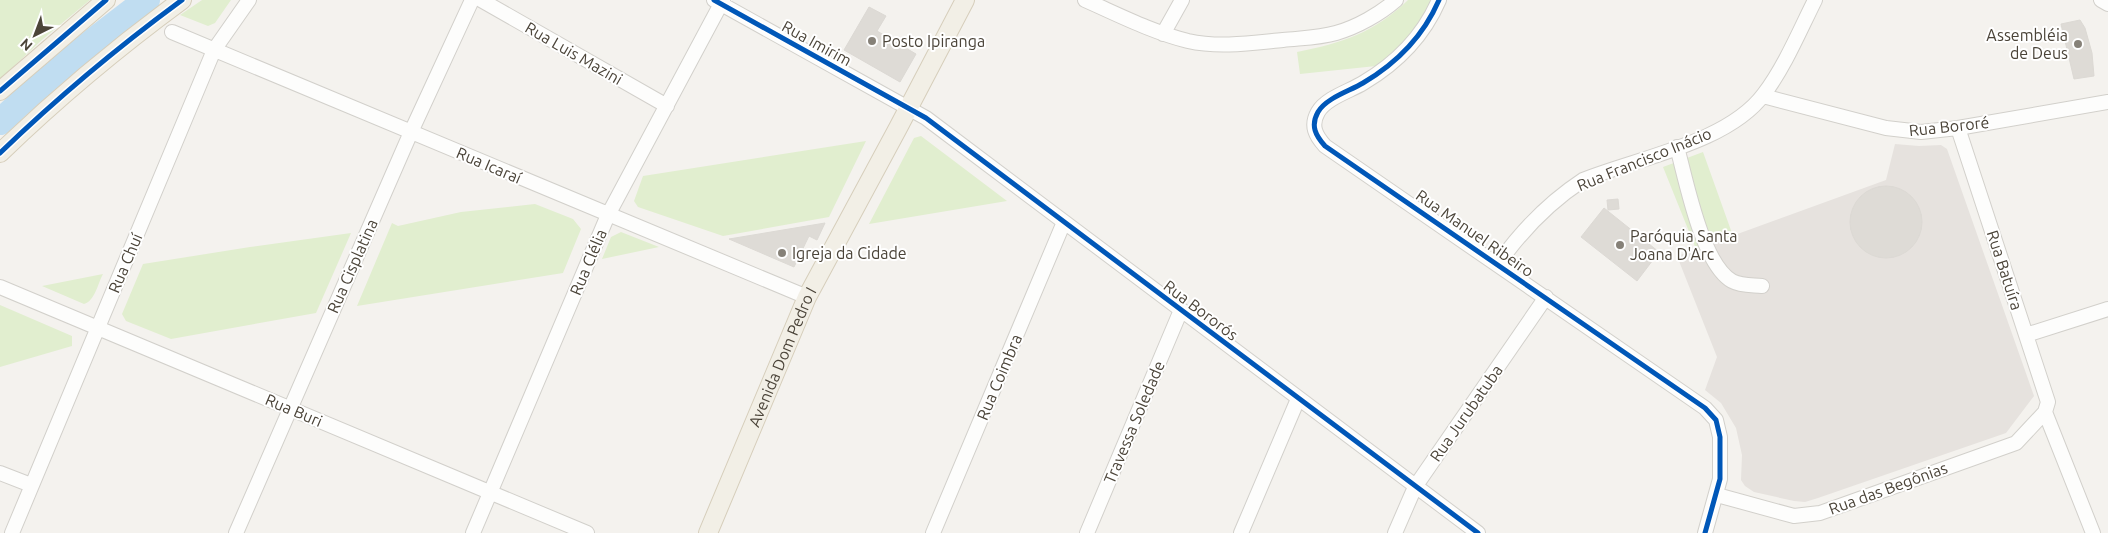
<svg xmlns="http://www.w3.org/2000/svg" width="2108" height="533" font-family="Ubuntu,sans-serif">
<style>
.industrial{fill:#e6e2de}
.green{fill:#e1eecf}
.lines{fill:none;stroke-linecap:round;stroke-linejoin:round}
.river{stroke:#c0ddf1;stroke-width:26}
.building{fill:#dedbd6;stroke:#dcd9d4}
.minor-casing{stroke:#d2d0cb;stroke-width:16}
.major-casing{stroke:#d6cebb;stroke-width:20}
.minor{stroke:#fdfdfc;stroke-width:14}
.major{stroke:#f2efe6;stroke-width:18}
.cycleway-casing{stroke:#fff;stroke-width:8}
.cycleway{stroke:#0057b8;stroke-width:5}
.poi-dot{fill:#868178;stroke:#fff;stroke-width:2}
.labels{text-anchor:middle;dominant-baseline:central;stroke-width:4;stroke-linejoin:round;paint-order:stroke}
.poi-label{font-size:16px;fill:#4b4439;stroke:#fff;text-anchor:start}
.street-label{font-size:16px;fill:#4b4439;stroke:#fff}
</style>
<rect width="100%" height="100%" fill="#f4f2ee"/>
<path class="industrial" d="M 1895,144 L 1919,146 L 1941,145 L 1947,149 L 2034,396 L 2006,433 L 1818,498 L 1805,502 L 1794,501 L 1754,492 L 1745,486 L 1741,480 L 1742,455 L 1736,428 L 1721,403 L 1705,390 L 1717,357 L 1677,256 L 1886,180 Z"/>
<path class="green" d="M 0,0 L 90,0 L 43,39 L 0,79 Z
M 202,0 L 231,0 L 215,23 L 208,26 L 180,15 Z
M 1408,0 L 1431,0 L 1419,24 L 1403,43 L 1376,66 L 1300,74 L 1297,52 C 1342,43 1374,33 1408,0 Z
M 921,136 L 1007,201 L 869,224 L 914,138 Z
M 866,141 L 829,217 L 723,236 L 638,207 L 634,201 L 643,176 Z
M 1703,152 L 1733,236 L 1696,249 L 1663,167 Z
M 535,204 L 573,219 L 581,229 L 563,273 L 357,306 L 392,223 L 398,226 L 461,212 Z
M 621,232 L 659,247 L 602,259 L 611,237 Z
M 351,233 L 316,313 L 171,339 L 126,321 L 122,314 L 143,264 L 250,247 Z
M 103,274 C 98,283 95,301 84,304 L 42,286 Z
M 0,305 L 72,336 L 72,346 L 0,367 Z"/>
<g class="lines">
<path class="river" d="M 0,122 C 46,78 95,38 147,0"/>
</g>
<path class="building" d="M 869,7 L 886,16 L 877,31 L 916,54 L 900,82 L 844,50 Z
M 2080,20 L 2085,28 L 2092,53 L 2094,76 L 2074,79 L 2061,24 Z
M1850 222a36 36 0 1 1 72 0a36 36 0 1 1-72 0Z
M 1618,199 L 1619,209 L 1608,210 L 1607,200 Z
M 1604,208 L 1659,252 L 1637,281 L 1581,237 Z
M 825,223 L 817,240 L 809,236 L 794,267 L 729,239 Z"/>
<g class="lines">
<g class="minor-casing">
<path id="minor" d="M 481,0 L 667,106
M 714,0 L 926,118 L 1478,533
M 1085,0 C 1119,15 1152,32 1188,41 C 1219,48 1252,43 1283,40 C 1301,38 1319,38 1336,33 C 1357,27 1380,14 1396,0
M 1439,0 C 1423,37 1397,63 1363,83 C 1350,91 1326,98 1318,112 C 1310,126 1316,136 1325,146 L 1705,408 L 1716,420 L 1720,437 L 1720,479 L 1705,533
M 2101,0 L 2108,4
M 172,32 L 807,297
M 1163,34 L 1182,0
M 1763,96 L 1886,128 L 1921,132 L 1958,128 L 2108,102
M 1677,147 C 1686,180 1702,264 1732,281 C 1741,286 1752,285 1762,286
M 1498,264 C 1522,230 1548,203 1583,180 C 1637,158 1728,143 1764,94 C 1785,66 1799,32 1815,0
M 0,287 L 587,533
M 2026,335 L 2108,309
M 2045,412 L 2093,533
M 0,473 L 31,485
M 1717,495 L 1794,516 L 1820,513 L 2016,443 L 2045,412 L 2048,402 L 1958,128
M 12,533 L 214,50 L 249,0
M 236,533 L 411,132 L 472,0
M 473,533 L 608,215 L 723,0
M 933,533 L 1064,222
M 1087,533 L 1181,310
M 1241,533 L 1298,399
M 1395,533 L 1415,487 L 1546,297"/>
</g>
<g class="major-casing">
<g id="major">
<path d="M 0,91 L 106,0"/>
<path d="M 0,153 C 57,98 118,47 182,0"/>
<path id="s1" d="M 708,533 L 807,297 L 898,128 L 965,0"/>
</g>
</g>
<use href="#minor" class="minor"/>
<use href="#major" class="major"/>
<g class="cycleway-casing">
<path id="cycleway" d="M 714,0 L 926,118 L 1478,533
M 1439,0 C 1423,37 1397,63 1363,83 C 1350,91 1326,98 1318,112 C 1310,126 1316,136 1325,146 L 1705,408 L 1716,420 L 1720,437 L 1720,479 L 1705,533
M 0,91 L 106,0
M 0,153 C 57,98 118,47 182,0"/>
</g>
<use href="#cycleway" class="cycleway"/>
</g>
<g class="poi-dot">
<circle cx="872" cy="41" r="5"/>
<circle cx="2078" cy="44" r="5"/>
<circle cx="1620" cy="245" r="5"/>
<circle cx="782" cy="253" r="5"/>
</g>
<g class="labels">
<g class="poi-label">
<text x="2068" y="35" text-anchor="end">Assembléia<tspan x="2068" dy="18">de Deus</tspan></text>
<text x="882" y="41">Posto Ipiranga</text>
<text x="1630" y="236">Paróquia Santa<tspan x="1630" dy="18">Joana D'Arc</tspan></text>
<text x="792" y="253">Igreja da Cidade</text>
</g>
<g class="street-label">
<text transform="translate(817 43) rotate(29)">Rua Imirim</text>
<text transform="translate(574 53) rotate(30)">Rua Luis Mazini</text>
<text transform="translate(1949 126) rotate(-6)">Rua Bororé</text>
<text transform="translate(1644 159) rotate(-22)">Rua Francisco Inácio</text>
<text transform="translate(489 165) rotate(23)">Rua Icaraí</text>
<text transform="translate(1475 233) rotate(35)">Rua Manuel Ribeiro</text>
<text transform="translate(588 262) rotate(-67)">Rua Clélia</text>
<text transform="translate(125 263) rotate(-67)">Rua Chuí</text>
<text transform="translate(352 266) rotate(-66)">Rua Cisplatina</text>
<text transform="translate(2005 270) rotate(72)">Rua Batuíra</text>
<text transform="translate(1201 310) rotate(37)">Rua Bororós</text>
<text stroke="none"><textPath href="#s1" startOffset="191">Avenida Dom Pedro I</textPath></text>
<text transform="translate(999 377) rotate(-67)">Rua Coimbra</text>
<text transform="translate(294 410) rotate(23)">Rua Buri</text>
<text transform="translate(1466 413) rotate(-55)">Rua Jurubatuba</text>
<text transform="translate(1134 422) rotate(-67)">Travessa Soledade</text>
<text transform="translate(1888 488) rotate(-20)">Rua das Begônias</text>
</g>
</g>
<g transform="translate(35 35) rotate(222)" stroke="#ffffff" stroke-width="4" paint-order="stroke">
<path d="M0-4L9 19L0 12L-9 19Z" fill="#4b4439"/>
<text y="-8" font-size="14" font-weight="bold" text-anchor="middle" fill="#4b4439">N</text>
</g>
</svg>
